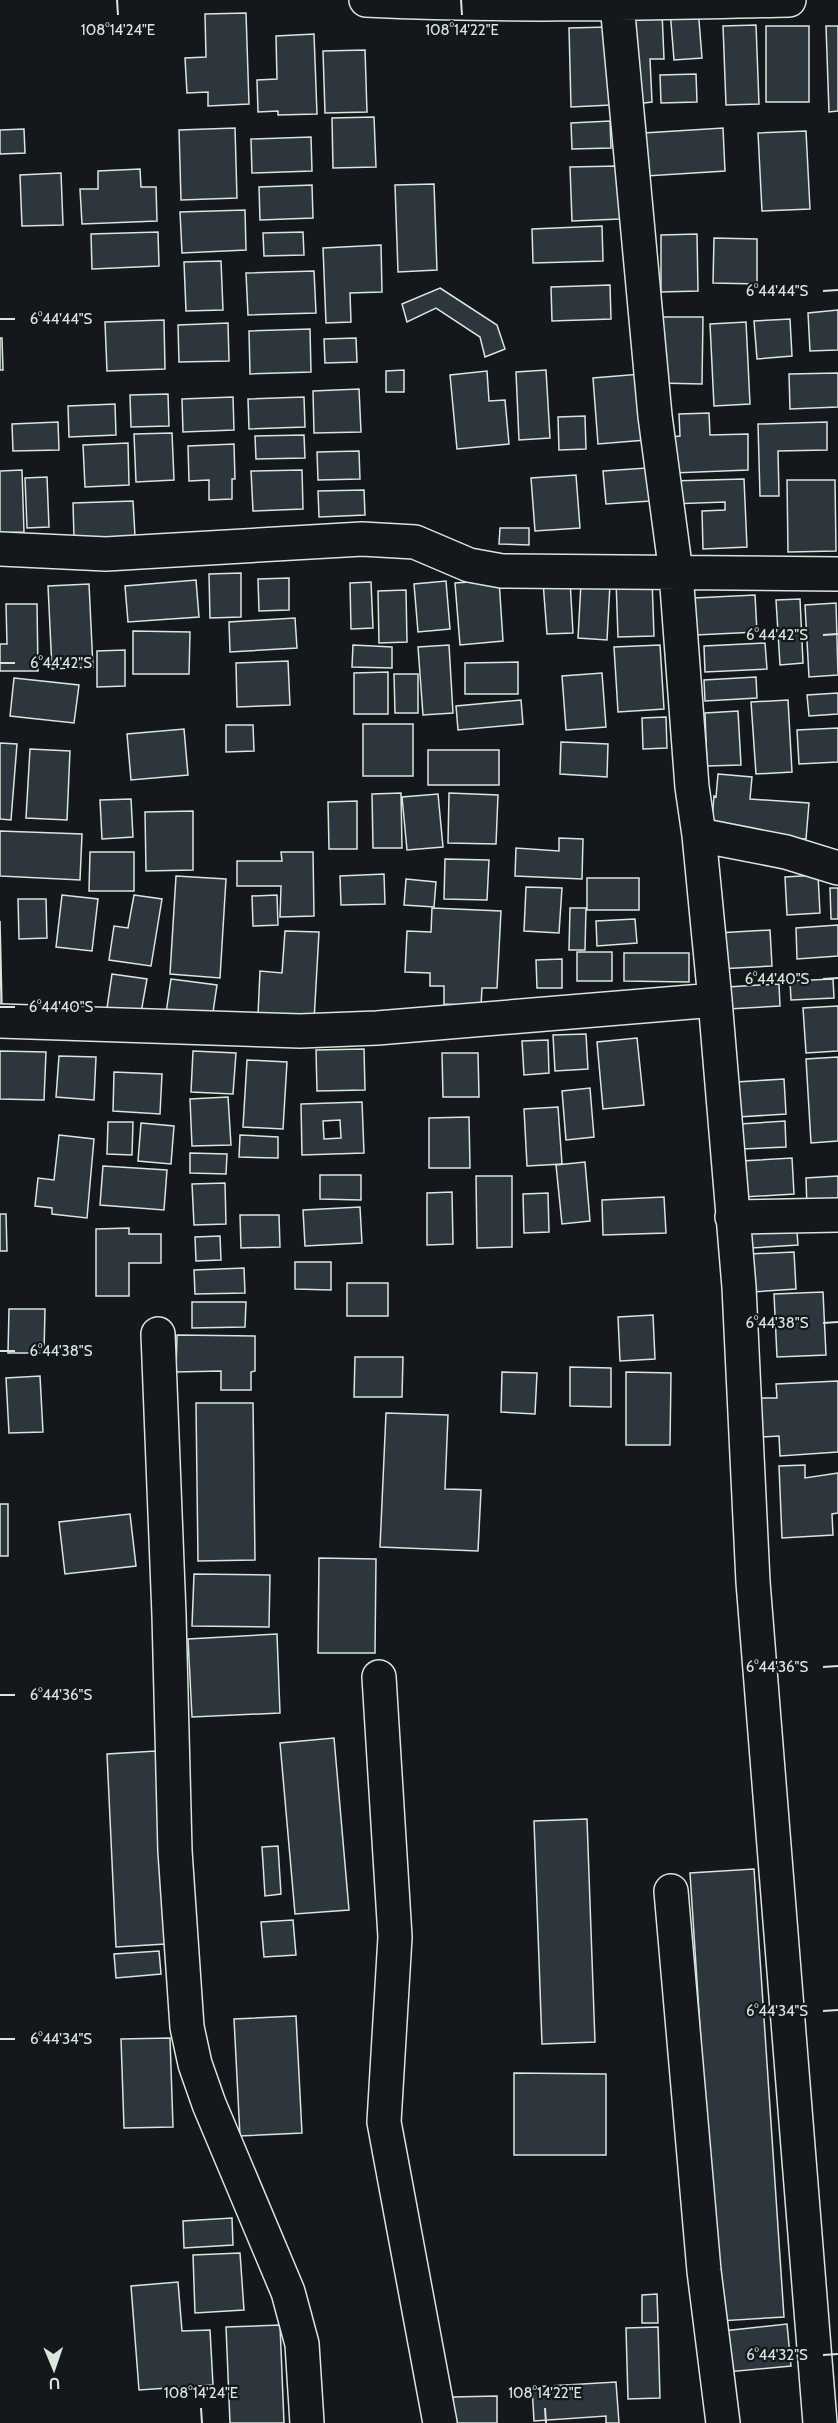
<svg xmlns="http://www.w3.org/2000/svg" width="838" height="2423" font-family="Cabin,sans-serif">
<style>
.building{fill:#2c363c;stroke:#d8e6dc;stroke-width:1.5;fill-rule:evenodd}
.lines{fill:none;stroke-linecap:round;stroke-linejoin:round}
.street-casing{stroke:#d8e6dc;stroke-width:36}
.street{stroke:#14181c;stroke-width:33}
.ticks{fill:none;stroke:#d8e6dc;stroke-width:2}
.ticks-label{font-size:15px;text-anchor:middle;fill:#d8e6dc;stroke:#14181c;stroke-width:4.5;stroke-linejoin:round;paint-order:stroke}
</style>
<rect width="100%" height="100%" fill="#14181c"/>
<path class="building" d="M 698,8 L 702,58 L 674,60 L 670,10 Z
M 662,12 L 664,59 L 650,59 L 652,102 L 636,104 L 632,13 Z
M 246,13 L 249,104 L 208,106 L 208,92 L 187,93 L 185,58 L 206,57 L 205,14 Z
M 756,25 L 759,104 L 726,105 L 723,26 Z
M 766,26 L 809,26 L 809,102 L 766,102 Z
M 826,26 L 838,26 L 838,111 L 829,112 Z
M 608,27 L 611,105 L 571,107 L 569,28 Z
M 314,34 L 317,114 L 278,115 L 278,111 L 258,112 L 257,80 L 277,79 L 276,36 Z
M 365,50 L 367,112 L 325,113 L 323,51 Z
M 696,74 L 697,102 L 661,103 L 660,75 Z
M 374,117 L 376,167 L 333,168 L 332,118 Z
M 610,121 L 611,148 L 572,149 L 571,123 Z
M 235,128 L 237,198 L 181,200 L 179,130 Z
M 723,128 L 725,171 L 646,176 L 644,133 Z
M 24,129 L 25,153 L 0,154 L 0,130 Z
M 806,131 L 810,209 L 762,211 L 758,133 Z
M 311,137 L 312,171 L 252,173 L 251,139 Z
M 618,166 L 620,219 L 572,221 L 570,167 Z
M 140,169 L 141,187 L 156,187 L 157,221 L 82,224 L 80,189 L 98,189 L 98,171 Z
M 61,173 L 63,225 L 22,226 L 20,175 Z
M 434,184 L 437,270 L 398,272 L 395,185 Z
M 312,185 L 313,218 L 260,220 L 259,187 Z
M 245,210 L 246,250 L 182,253 L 180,212 Z
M 602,226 L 603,261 L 533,263 L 532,229 Z
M 158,232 L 159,266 L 92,269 L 91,234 Z
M 303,232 L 304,255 L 264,256 L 263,233 Z
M 697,234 L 698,291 L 661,292 L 661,235 Z
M 714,238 L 757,239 L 757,284 L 713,283 Z
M 381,245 L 382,292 L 350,293 L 351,322 L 326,323 L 323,248 Z
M 221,261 L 223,310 L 186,311 L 184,262 Z
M 314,271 L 316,313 L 248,315 L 246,273 Z
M 610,285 L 611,319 L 552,321 L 551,287 Z
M 440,288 L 497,325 L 505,349 L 485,357 L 480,337 L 436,308 L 407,322 L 402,304 Z
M 838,310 L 838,350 L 810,351 L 808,313 Z
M 659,317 L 703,317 L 702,384 L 659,383 Z
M 790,319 L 792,356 L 757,359 L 754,321 Z
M 164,320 L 165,369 L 107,371 L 105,322 Z
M 746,322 L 750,404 L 714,406 L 710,324 Z
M 228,323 L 229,361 L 179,362 L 178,325 Z
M 310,329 L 311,372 L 250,374 L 249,331 Z
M 0,338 L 2,338 L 3,370 L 0,370 Z
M 356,338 L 357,362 L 325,363 L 324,339 Z
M 404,370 L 404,392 L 386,392 L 386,371 Z
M 546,370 L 550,438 L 519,440 L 516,372 Z
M 487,371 L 489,401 L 505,400 L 509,444 L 457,449 L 450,375 Z
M 838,373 L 838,407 L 790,409 L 789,374 Z
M 641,374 L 646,440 L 598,444 L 593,378 Z
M 359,389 L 361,432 L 314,433 L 313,391 Z
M 168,394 L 169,426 L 131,427 L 130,395 Z
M 233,397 L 234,430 L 183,432 L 182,399 Z
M 304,397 L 305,427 L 249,429 L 248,399 Z
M 115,404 L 116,435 L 69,437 L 68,406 Z
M 709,413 L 710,435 L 748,434 L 748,470 L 673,473 L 672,437 L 680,436 L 679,414 Z
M 585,416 L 586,449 L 559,450 L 558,417 Z
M 58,422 L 59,450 L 13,451 L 12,424 Z
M 827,422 L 827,450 L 778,451 L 779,496 L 760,496 L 758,424 Z
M 172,433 L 174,480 L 136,482 L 134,434 Z
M 304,435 L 305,458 L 256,459 L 255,436 Z
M 128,443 L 129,485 L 85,487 L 83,445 Z
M 234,444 L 235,479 L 232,479 L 232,499 L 209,500 L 209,480 L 189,481 L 188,446 Z
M 359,451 L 360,479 L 318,480 L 317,452 Z
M 647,468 L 650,501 L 606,504 L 603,471 Z
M 22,470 L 24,532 L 0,533 L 0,471 Z
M 302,470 L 303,509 L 253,511 L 251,471 Z
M 576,475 L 580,528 L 535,531 L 531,478 Z
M 47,477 L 49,527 L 27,528 L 25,478 Z
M 744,479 L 747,547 L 703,549 L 702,511 L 725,510 L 725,502 L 671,504 L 671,481 Z
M 787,480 L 835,480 L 836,551 L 788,552 Z
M 364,490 L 365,515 L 319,517 L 318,491 Z
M 133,501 L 135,536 L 74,538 L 73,503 Z
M 500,528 L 529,528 L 529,545 L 499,544 Z
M 241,573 L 241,617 L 210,618 L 209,574 Z
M 289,578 L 289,610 L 259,611 L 258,579 Z
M 652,579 L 654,636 L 618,637 L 616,580 Z
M 196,580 L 199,617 L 128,622 L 125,586 Z
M 499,580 L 503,641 L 460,645 L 455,583 Z
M 570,580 L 573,633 L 547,634 L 543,582 Z
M 446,581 L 450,629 L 418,632 L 414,584 Z
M 371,582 L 373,628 L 351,629 L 350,583 Z
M 581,583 L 610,584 L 607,640 L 578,638 Z
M 89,584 L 93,667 L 52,669 L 48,586 Z
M 406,590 L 407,642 L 379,643 L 378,591 Z
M 755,595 L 757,632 L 696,635 L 694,598 Z
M 800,599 L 803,663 L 780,665 L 776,600 Z
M 836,603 L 838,675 L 809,677 L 805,605 Z
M 6,604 L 37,604 L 38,671 L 0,671 L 0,644 L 7,644 Z
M 295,618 L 297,648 L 230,652 L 229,622 Z
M 133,631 L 190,632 L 189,674 L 133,674 Z
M 765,643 L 767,669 L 705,672 L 704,646 Z
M 353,645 L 392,647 L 392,668 L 352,667 Z
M 449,645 L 453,713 L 423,715 L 418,647 Z
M 660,645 L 664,709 L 618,712 L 614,647 Z
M 125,650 L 125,686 L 97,687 L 97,651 Z
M 288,661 L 290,705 L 237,707 L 236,663 Z
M 518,662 L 518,694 L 465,694 L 465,663 Z
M 388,672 L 388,714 L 354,714 L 354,673 Z
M 602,673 L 606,727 L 566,730 L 562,676 Z
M 394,674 L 418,674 L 418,713 L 395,713 Z
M 756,677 L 757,698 L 705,701 L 704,680 Z
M 14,678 L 79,685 L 74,723 L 10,716 Z
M 838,693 L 838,714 L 809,716 L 807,695 Z
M 521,700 L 523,724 L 458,730 L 456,706 Z
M 788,700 L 792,772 L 756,774 L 751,702 Z
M 738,711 L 741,765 L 707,766 L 705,713 Z
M 666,717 L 667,748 L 643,749 L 642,718 Z
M 363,724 L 413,724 L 413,776 L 363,776 Z
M 226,725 L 253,725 L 254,751 L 226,752 Z
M 838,728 L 838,762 L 799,764 L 797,730 Z
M 184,729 L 188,775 L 131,780 L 127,734 Z
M 561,742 L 608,744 L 607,777 L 560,774 Z
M 0,743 L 17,744 L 11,820 L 0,819 Z
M 30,749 L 70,751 L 67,820 L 26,818 Z
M 428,750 L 499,750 L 499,785 L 428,785 Z
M 718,774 L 752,777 L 750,799 L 809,803 L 806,839 L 711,833 L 714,796 L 716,797 Z
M 401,793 L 402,848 L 373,848 L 372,794 Z
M 449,793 L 498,795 L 496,844 L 448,843 Z
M 438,794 L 443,847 L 407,850 L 402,797 Z
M 131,799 L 133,837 L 102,839 L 100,800 Z
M 357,801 L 357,849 L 329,849 L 328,802 Z
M 193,811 L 193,870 L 146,871 L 145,812 Z
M 0,831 L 82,834 L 80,880 L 0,876 Z
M 559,838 L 583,839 L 582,879 L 515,876 L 516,848 L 559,851 Z
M 90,852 L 134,852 L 134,891 L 89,891 Z
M 281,852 L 313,852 L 314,916 L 280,917 L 281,886 L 237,886 L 237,861 L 282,861 Z
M 445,859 L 489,860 L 487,900 L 444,899 Z
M 384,874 L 385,904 L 341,905 L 340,876 Z
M 818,875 L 820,913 L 787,915 L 785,877 Z
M 176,876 L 226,879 L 220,978 L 170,974 Z
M 587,878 L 639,878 L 639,910 L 587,910 Z
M 406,879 L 436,882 L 434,907 L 404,905 Z
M 526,887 L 562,888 L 559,933 L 524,931 Z
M 830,888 L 838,888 L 838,919 L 831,919 Z
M 62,895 L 98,899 L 92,951 L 56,947 Z
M 134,895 L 162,899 L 151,966 L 109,960 L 114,926 L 128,928 Z
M 277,895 L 278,925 L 253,926 L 252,896 Z
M 18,899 L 46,899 L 47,938 L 19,939 Z
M 432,908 L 501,911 L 497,988 L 482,988 L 481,1006 L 444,1004 L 444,986 L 430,986 L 430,973 L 405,972 L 407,931 L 431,932 Z
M 570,908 L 586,908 L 585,950 L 569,950 Z
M 635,919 L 637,943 L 597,946 L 596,921 Z
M 0,921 L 2,1006 L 0,1006 Z
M 838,925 L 838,956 L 797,959 L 796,928 Z
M 770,930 L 772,966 L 719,969 L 717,933 Z
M 285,931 L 319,932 L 314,1021 L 258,1015 L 260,971 L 282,973 Z
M 577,952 L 612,952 L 612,981 L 577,981 Z
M 624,953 L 689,953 L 689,982 L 624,981 Z
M 562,959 L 562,988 L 537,988 L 536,960 Z
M 112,974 L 147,979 L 141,1013 L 107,1008 Z
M 171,979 L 217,985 L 212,1019 L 166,1013 Z
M 833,979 L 834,998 L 791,1000 L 790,981 Z
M 779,984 L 780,1006 L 728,1009 L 727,987 Z
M 838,1006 L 838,1051 L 806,1053 L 803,1008 Z
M 586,1034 L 588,1069 L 555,1071 L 553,1035 Z
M 637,1038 L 644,1105 L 603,1109 L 597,1042 Z
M 548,1040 L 549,1073 L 524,1075 L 522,1041 Z
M 364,1049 L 365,1090 L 317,1091 L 316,1050 Z
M 0,1051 L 46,1052 L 44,1100 L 0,1099 Z
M 193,1051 L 236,1053 L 233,1094 L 191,1092 Z
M 442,1053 L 478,1053 L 479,1097 L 443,1097 Z
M 59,1056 L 96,1057 L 94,1100 L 56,1097 Z
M 838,1057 L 838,1141 L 811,1143 L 806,1059 Z
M 247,1060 L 287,1062 L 283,1129 L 243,1127 Z
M 114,1072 L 162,1074 L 160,1114 L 113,1111 Z
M 784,1079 L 786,1114 L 738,1117 L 736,1082 Z
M 590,1088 L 594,1137 L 566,1140 L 562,1091 Z
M 228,1097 L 231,1145 L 192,1146 L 190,1099 Z
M 362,1102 L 364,1153 L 302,1155 L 301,1104 ZM 340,1120 L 341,1138 L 324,1139 L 323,1121 Z
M 558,1107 L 562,1164 L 527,1166 L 524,1109 Z
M 469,1117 L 470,1168 L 429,1168 L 429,1118 Z
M 785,1121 L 786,1147 L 742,1149 L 740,1124 Z
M 108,1122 L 133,1122 L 132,1155 L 107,1154 Z
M 141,1123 L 174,1126 L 171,1164 L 138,1161 Z
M 59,1135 L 94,1139 L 87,1218 L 52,1214 L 52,1208 L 35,1206 L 38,1178 L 54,1180 Z
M 240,1135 L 278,1137 L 278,1158 L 239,1157 Z
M 190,1153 L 227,1154 L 226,1174 L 190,1173 Z
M 792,1158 L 794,1194 L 743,1197 L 741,1161 Z
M 585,1162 L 590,1221 L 562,1224 L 556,1165 Z
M 103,1166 L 167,1170 L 164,1210 L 100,1205 Z
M 320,1175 L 361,1175 L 361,1200 L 320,1199 Z
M 476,1176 L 512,1176 L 512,1247 L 477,1248 Z
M 838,1176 L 838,1207 L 807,1208 L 806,1178 Z
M 225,1183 L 226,1224 L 194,1225 L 192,1184 Z
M 452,1192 L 453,1244 L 427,1245 L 427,1193 Z
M 548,1193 L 549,1232 L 524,1233 L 523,1194 Z
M 664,1197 L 666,1233 L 603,1235 L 602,1200 Z
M 360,1207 L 362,1243 L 305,1246 L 303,1210 Z
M 0,1214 L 6,1214 L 7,1251 L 0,1251 Z
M 240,1215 L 279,1215 L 280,1247 L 241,1248 Z
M 796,1219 L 798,1245 L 751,1248 L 749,1222 Z
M 129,1228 L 129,1234 L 161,1234 L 161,1263 L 129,1263 L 129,1296 L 96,1296 L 96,1229 Z
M 220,1236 L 221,1260 L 196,1261 L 195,1237 Z
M 794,1252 L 796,1289 L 751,1292 L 749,1254 Z
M 295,1262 L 331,1262 L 331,1290 L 295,1289 Z
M 244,1268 L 245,1293 L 195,1294 L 194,1270 Z
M 347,1283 L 388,1283 L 388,1316 L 347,1316 Z
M 823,1292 L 826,1355 L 777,1357 L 774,1294 Z
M 192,1302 L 246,1302 L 245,1327 L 192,1328 Z
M 9,1309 L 45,1309 L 44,1353 L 8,1353 Z
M 653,1315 L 655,1359 L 620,1361 L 618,1317 Z
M 177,1335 L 255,1336 L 255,1371 L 251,1372 L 251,1390 L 221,1390 L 221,1371 L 176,1372 Z
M 355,1357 L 403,1357 L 402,1397 L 354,1397 Z
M 570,1367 L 611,1368 L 611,1407 L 570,1406 Z
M 502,1372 L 537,1373 L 535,1414 L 501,1412 Z
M 626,1372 L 671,1373 L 670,1445 L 626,1445 Z
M 40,1376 L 43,1432 L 9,1433 L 6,1378 Z
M 838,1381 L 838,1452 L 780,1456 L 779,1436 L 760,1437 L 758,1398 L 777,1398 L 776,1384 Z
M 196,1403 L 253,1403 L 255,1560 L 198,1561 Z
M 386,1413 L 448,1415 L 445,1489 L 481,1490 L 478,1551 L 380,1547 Z
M 805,1465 L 805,1478 L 838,1473 L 838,1513 L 832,1514 L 833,1535 L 782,1538 L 779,1466 Z
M 0,1504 L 8,1504 L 8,1556 L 0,1556 Z
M 130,1514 L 136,1566 L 65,1574 L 59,1522 Z
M 319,1558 L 376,1559 L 375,1653 L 318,1653 Z
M 194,1574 L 270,1575 L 269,1627 L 192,1626 Z
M 277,1634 L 280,1713 L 192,1717 L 188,1639 Z
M 334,1738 L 349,1910 L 295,1914 L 280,1743 Z
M 156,1751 L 165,1944 L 116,1947 L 107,1754 Z
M 587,1819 L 595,2042 L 542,2044 L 534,1821 Z
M 278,1846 L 281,1894 L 265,1896 L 262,1847 Z
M 754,1869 L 784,2317 L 719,2321 L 690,1873 Z
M 293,1920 L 296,1955 L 264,1957 L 261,1922 Z
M 159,1951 L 161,1974 L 116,1978 L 114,1954 Z
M 296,2016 L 302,2133 L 240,2136 L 234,2019 Z
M 170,2038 L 173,2127 L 124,2128 L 121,2039 Z
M 514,2073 L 606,2074 L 606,2155 L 514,2155 Z
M 232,2218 L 233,2245 L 184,2248 L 183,2221 Z
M 240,2253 L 244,2310 L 195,2313 L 193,2255 Z
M 178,2282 L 182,2331 L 210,2330 L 213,2385 L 139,2390 L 131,2286 Z
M 657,2294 L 658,2323 L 642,2323 L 642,2295 Z
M 787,2324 L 791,2366 L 727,2372 L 723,2331 Z
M 280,2325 L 284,2423 L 230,2423 L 226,2327 Z
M 658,2327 L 660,2398 L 628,2399 L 626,2328 Z
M 616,2382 L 619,2423 L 606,2423 L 606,2416 L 534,2421 L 532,2387 Z
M 497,2396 L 497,2423 L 453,2423 L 453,2397 Z"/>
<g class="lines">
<g class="street-casing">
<path id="street" d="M 366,0 C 507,7 648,3 789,0
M 617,4 L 655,416 L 676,573 L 692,787 L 699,835 L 715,1000 L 739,1287 L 753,1582 L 820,2423
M 0,549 L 106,554 L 362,539 L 415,542 L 469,565 L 502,571 L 838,574
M 699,835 L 786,852 L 838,868
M 0,1021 L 300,1031 L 377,1028 L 715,1000
M 732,1217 L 838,1215
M 158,1334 L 169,1615 L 175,1851 L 187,2027 L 195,2064 L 209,2104 L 288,2292 L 302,2344 L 307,2423
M 379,1677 L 395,1937 L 384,2122 L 440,2423
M 671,1891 L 704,2271 L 723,2423"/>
</g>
<use href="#street" class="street"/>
</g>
<path class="ticks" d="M 117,0 L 118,15M 461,0 L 462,15M 823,291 L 838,290M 0,319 L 15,319M 823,635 L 838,634M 0,663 L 15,663M 823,979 L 838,978M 0,1007 L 15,1007M 823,1323 L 838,1322M 0,1351 L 15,1351M 823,1667 L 838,1666M 0,1695 L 15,1695M 823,2011 L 838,2010M 0,2039 L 15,2039M 823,2355 L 838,2354M 201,2408 L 202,2423M 545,2408 L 546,2423"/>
<g class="ticks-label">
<text x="118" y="35">108°14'24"E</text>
<text x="462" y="35">108°14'22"E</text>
<text x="777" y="296">6°44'44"S</text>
<text x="61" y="324">6°44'44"S</text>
<text x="777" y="640">6°44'42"S</text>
<text x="61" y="668">6°44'42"S</text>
<text x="777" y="984">6°44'40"S</text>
<text x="61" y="1012">6°44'40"S</text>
<text x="777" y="1328">6°44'38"S</text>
<text x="61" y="1356">6°44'38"S</text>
<text x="777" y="1672">6°44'36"S</text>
<text x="61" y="1700">6°44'36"S</text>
<text x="777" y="2016">6°44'34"S</text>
<text x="61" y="2044">6°44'34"S</text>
<text x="777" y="2360">6°44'32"S</text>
<text x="201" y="2398">108°14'24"E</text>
<text x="545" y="2398">108°14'22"E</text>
</g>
<g transform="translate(54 2369) rotate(178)" stroke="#14181c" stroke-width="4.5" paint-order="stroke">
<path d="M0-4.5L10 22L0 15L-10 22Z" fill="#d8e6dc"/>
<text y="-9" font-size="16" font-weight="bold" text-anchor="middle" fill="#d8e6dc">U</text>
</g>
</svg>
